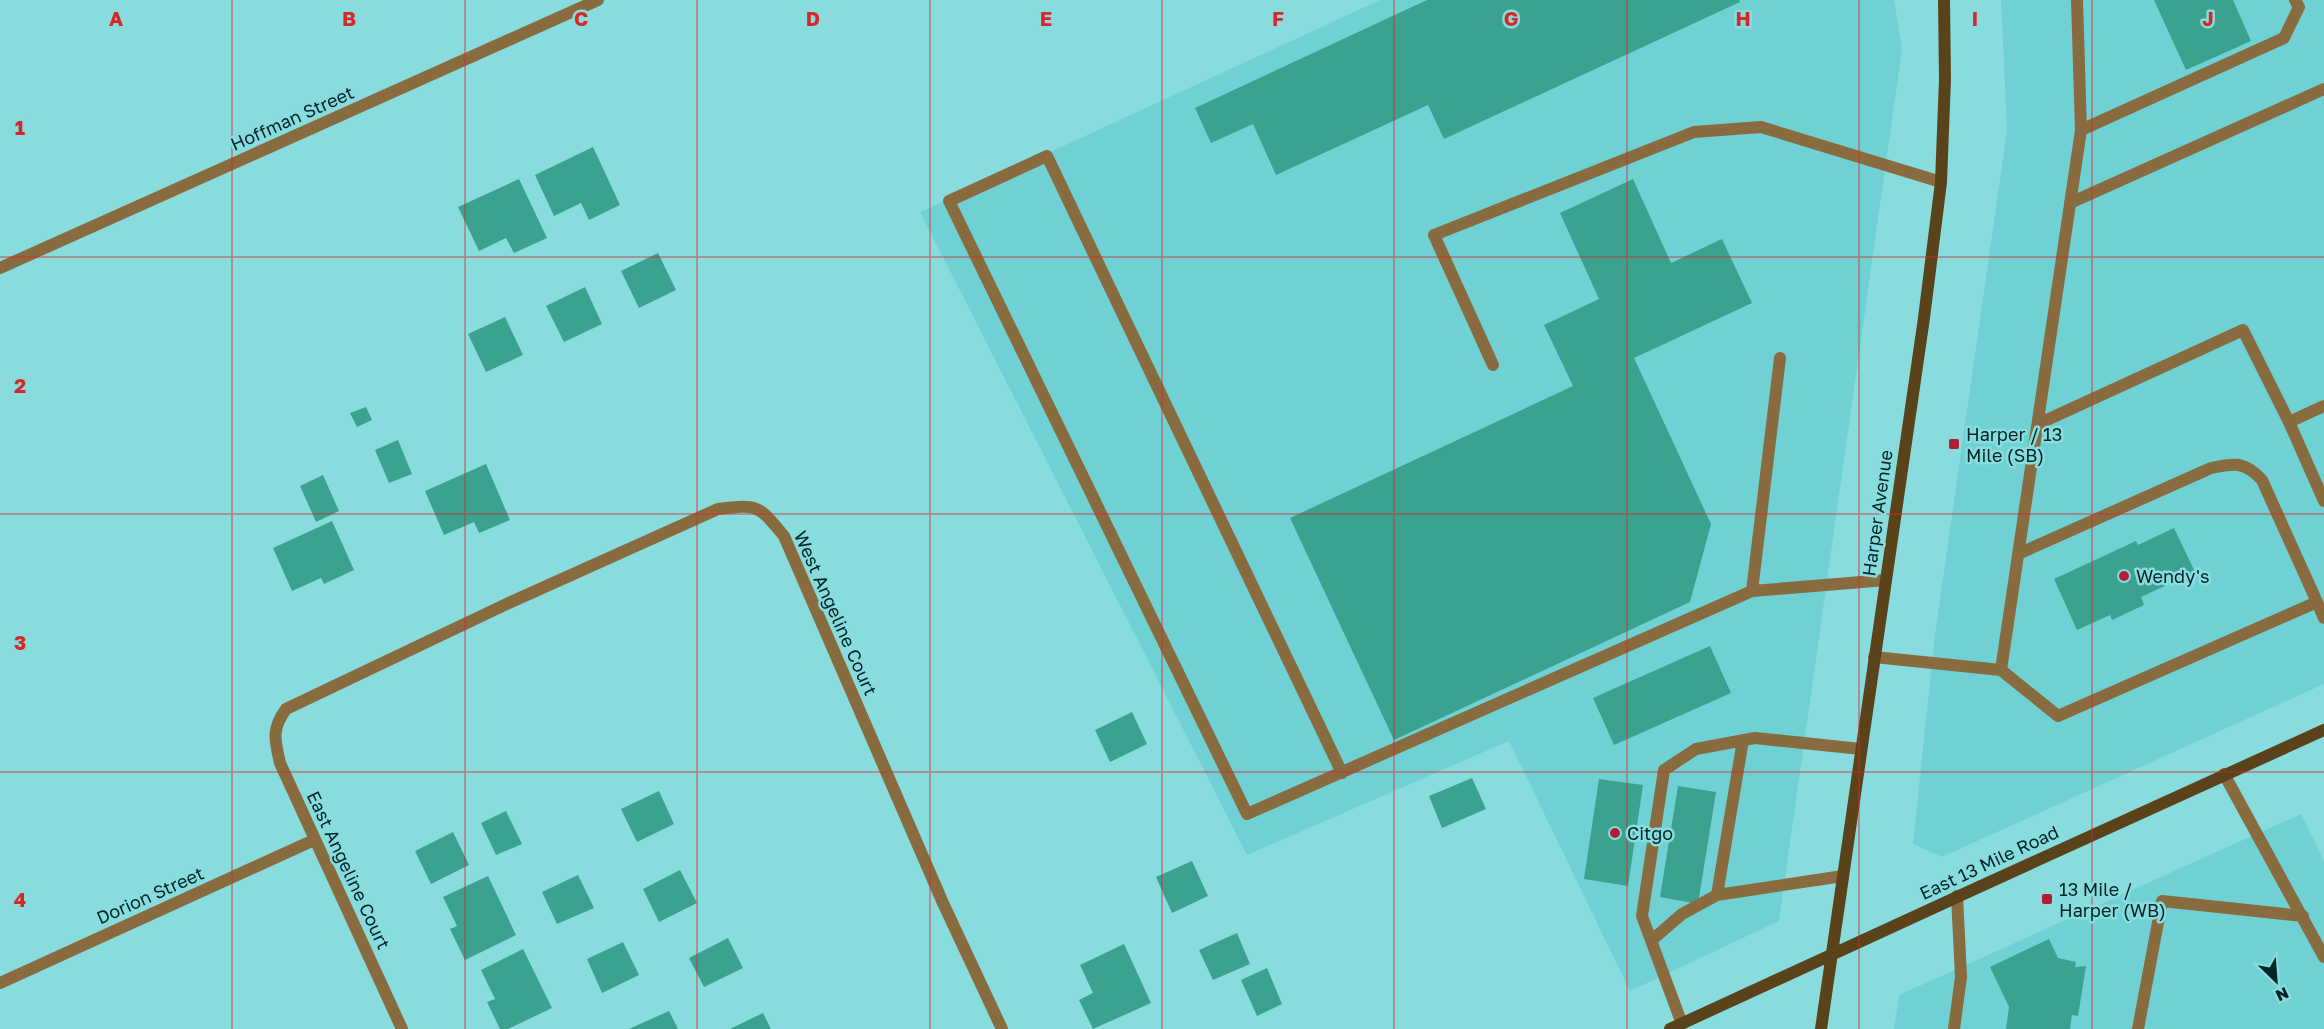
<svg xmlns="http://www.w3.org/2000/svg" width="2324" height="1029" font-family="'Golos Text',sans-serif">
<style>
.built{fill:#70d1d4}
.building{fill:#3aa28f}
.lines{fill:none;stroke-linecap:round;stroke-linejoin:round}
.service{stroke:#886c3f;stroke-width:12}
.minor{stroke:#886c3f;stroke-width:12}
.secondary{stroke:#5a431a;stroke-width:12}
.grid{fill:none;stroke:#d62828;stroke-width:1.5;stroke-opacity:0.55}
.poi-dot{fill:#b11d37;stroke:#88dcde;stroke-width:2}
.labels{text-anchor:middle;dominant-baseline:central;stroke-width:5;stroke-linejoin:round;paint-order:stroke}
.street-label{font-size:18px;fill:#002527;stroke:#88dcde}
.poi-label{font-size:18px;fill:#002527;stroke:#88dcde;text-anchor:start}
.grid-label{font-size:20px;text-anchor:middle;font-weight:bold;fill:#d62828;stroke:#88dcde;stroke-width:5;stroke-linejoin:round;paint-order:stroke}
</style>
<rect width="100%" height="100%" fill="#88dcde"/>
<path class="built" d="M 1380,0 L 1894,0 L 1902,49 L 1779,921 L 1630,991 L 1509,741 L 1247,855 L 920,212 Z
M 2001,0 L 2324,0 L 2324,684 L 1942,857 L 1913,844 L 1935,634 L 2007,130 Z
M 2301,814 L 2324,861 L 2324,1029 L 1894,1029 L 1899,995 Z"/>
<path class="building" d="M 1427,0 L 1739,0 L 1740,2 L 1444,139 L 1428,105 L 1276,175 L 1253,124 L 1211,143 L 1195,108 Z
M 2154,0 L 2233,0 L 2251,41 L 2186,70 Z
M 593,147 L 620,205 L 589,220 L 581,203 L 554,216 L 535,175 Z
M 519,179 L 547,238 L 514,253 L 506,238 L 479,251 L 458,207 Z
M 1633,179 L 1671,263 L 1722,239 L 1752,303 L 1634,358 L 1711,524 L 1690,602 L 1394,740 L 1290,518 L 1573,386 L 1544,325 L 1599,299 L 1560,213 Z
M 658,253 L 676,290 L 639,308 L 621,271 Z
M 585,287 L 602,324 L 564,342 L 546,306 Z
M 505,317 L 523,355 L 486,372 L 468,334 Z
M 366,407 L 372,420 L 357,427 L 350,413 Z
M 398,440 L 412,474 L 389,483 L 375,450 Z
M 486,464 L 510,520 L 479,533 L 474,522 L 444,535 L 425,491 Z
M 323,475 L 339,511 L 316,522 L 300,486 Z
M 332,521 L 354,570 L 324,584 L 321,578 L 292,591 L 273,548 Z
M 2174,528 L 2195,572 L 2141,597 L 2144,605 L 2112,620 L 2110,615 L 2077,630 L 2054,579 L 2136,541 L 2138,545 Z
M 1710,646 L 1731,693 L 1614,745 L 1593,698 Z
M 1132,712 L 1147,744 L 1110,762 L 1095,730 Z
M 1472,778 L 1486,809 L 1442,828 L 1429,796 Z
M 1599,779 L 1643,785 L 1628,886 L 1584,879 Z
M 1678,786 L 1716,792 L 1698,904 L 1660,897 Z
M 659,791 L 674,824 L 637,842 L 621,809 Z
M 506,811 L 522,844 L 496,855 L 481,823 Z
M 453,832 L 469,865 L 431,884 L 415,851 Z
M 1192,861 L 1208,896 L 1172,913 L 1156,877 Z
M 680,870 L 697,903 L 659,922 L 643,889 Z
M 578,875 L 594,908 L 557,924 L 542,892 Z
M 488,876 L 516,935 L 465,960 L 450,929 L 457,926 L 443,897 Z
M 1237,933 L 1250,964 L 1213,980 L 1199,950 Z
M 728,938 L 743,968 L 704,987 L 689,958 Z
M 2049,939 L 2058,958 L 2076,962 L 2075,967 L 2086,966 L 2078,1016 L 2072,1015 L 2070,1029 L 2006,1029 L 2009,1007 L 1990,967 Z
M 623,942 L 639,975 L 602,993 L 587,959 Z
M 1124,944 L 1151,1003 L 1093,1029 L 1079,1000 L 1093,993 L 1080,965 Z
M 523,949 L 552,1008 L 508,1029 L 500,1029 L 487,1002 L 495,999 L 481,970 Z
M 1267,968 L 1282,1004 L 1257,1016 L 1241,980 Z
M 669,1011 L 678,1029 L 629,1029 Z
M 763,1013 L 771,1029 L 730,1029 Z"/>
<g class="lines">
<path class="service" d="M 2077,0 L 2081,130
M 2070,203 L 2324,89
M 1780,358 L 1752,591 L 1886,580
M 1493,365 L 1434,235 L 1694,132 L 1761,127 L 1941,182
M 2289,422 L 2324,406
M 2038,424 L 2243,330 L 2289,422 L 2324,501
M 2018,554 L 2211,468 C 2234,463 2245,461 2262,480 L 2317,602
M 1874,657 L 2001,670 L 2081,130 L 2284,38 L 2299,7 L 2295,0
M 2001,670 L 2058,716 L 2317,602 L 2324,618
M 1342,773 L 1047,156 L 949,201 L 1247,814 L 1752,591
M 2224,774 L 2324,957
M 1717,895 L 1743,740
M 1652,940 L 1682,914 L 1717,895 L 1843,876
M 1682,1024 L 1642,916 L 1664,770 L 1696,749 L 1755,738 L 1861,749
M 1954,1029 L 1961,977 L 1957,896
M 2138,1029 L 2162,901 L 2303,916"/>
<path class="minor" d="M 0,268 L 598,0
M 0,983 L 314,840
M 402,1029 L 280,763 C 275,740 271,730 286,709 L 511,602 L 718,509 C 759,504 758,505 784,536 L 943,903 L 1002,1029"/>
<path class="secondary" d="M 1670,1029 C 1888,929 2105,828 2324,730
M 1821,1029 L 1924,318 L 1941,182 L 1945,79 L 1944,0"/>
</g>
<path class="grid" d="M 232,0 L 232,1029M 465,0 L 465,1029M 697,0 L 697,1029M 930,0 L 930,1029M 1162,0 L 1162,1029M 1394,0 L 1394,1029M 1627,0 L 1627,1029M 1859,0 L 1859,1029M 2092,0 L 2092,1029M 0,257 L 2324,257M 0,514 L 2324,514M 0,772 L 2324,772"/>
<g class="poi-dot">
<rect x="1948" y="438" width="12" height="12" rx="3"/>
<circle cx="2124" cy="576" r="6"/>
<circle cx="1615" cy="833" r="6"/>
<rect x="2041" y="893" width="12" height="12" rx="3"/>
</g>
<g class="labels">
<g class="street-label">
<text transform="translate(292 118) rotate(-24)">Hoffman Street</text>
<text transform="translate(1877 513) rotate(-82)">Harper Avenue</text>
<text transform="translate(836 613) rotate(66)">West Angeline Court</text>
<text transform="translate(1989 862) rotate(-25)">East 13 Mile Road</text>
<text transform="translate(349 870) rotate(65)">East Angeline Court</text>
<text transform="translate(150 895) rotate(-24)">Dorion Street</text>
</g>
<g class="poi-label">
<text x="1966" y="434">Harper / 13<tspan x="1966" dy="21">Mile (SB)</tspan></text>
<text x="2136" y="576">Wendy's</text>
<text x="1627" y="833">Citgo</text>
<text x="2059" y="889">13 Mile /<tspan x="2059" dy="21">Harper (WB)</tspan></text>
</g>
</g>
<g class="grid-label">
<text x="116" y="26">A</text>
<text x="349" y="26">B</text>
<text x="581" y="26">C</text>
<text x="813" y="26">D</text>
<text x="1046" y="26">E</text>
<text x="1278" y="26">F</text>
<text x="1511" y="26">G</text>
<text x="1743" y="26">H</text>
<text x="1975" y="26">I</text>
<text x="2208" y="26">J</text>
<text x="20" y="135">1</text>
<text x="20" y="393">2</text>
<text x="20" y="650">3</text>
<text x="20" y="907">4</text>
</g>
<g transform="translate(2276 981) rotate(155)" stroke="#88dcde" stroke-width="4.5" paint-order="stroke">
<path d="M0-4.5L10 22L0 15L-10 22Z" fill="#002527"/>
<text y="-9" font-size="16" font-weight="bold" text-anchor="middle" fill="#002527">N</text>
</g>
</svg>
